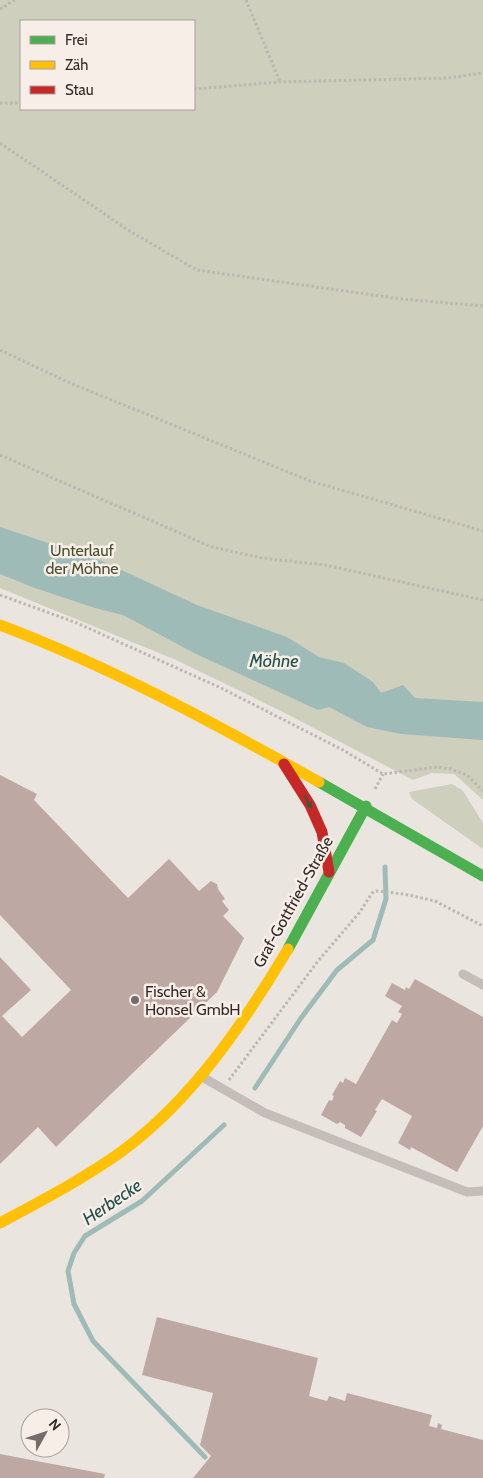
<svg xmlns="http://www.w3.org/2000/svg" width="483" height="1478" font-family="Cabin,sans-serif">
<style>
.green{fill:#cecfbc;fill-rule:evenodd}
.water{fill:#9fbbb7}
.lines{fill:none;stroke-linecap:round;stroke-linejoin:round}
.stream{stroke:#9fbbb7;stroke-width:5}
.building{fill:#bda8a4}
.path{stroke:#bdb6b2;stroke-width:3;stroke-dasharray:2.5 2.5;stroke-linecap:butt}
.lane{stroke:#c4bdba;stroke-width:9}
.fast{stroke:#4caf50;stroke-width:11}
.slow{stroke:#ffc107;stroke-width:11}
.jam{stroke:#c62828;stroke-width:11}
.oneway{fill:#3c5936}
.poi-dot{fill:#746c68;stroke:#f7eee8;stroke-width:2}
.labels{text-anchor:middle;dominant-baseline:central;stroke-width:5;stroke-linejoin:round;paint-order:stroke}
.park-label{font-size:16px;fill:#48502f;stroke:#f7eee8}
.street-label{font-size:16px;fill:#342b28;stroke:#f7eee8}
.poi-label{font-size:16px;fill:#342b28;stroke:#f7eee8;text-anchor:start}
.water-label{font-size:18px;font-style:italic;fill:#22514e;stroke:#f7eee8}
</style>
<rect width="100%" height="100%" fill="#ebe5e0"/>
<path class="green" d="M 0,0 L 483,0 L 483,800 L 454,774 L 432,773 L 413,780 L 281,711 L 176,660 L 0,588 ZM 21,21 L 194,21 L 194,109 L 21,109 Z
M 452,784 L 463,791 L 483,823 L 483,849 L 412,799 L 409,792 Z"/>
<path class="water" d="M 0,527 L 102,561 L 197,605 L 287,637 L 319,657 L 344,663 L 373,682 L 381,693 L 403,685 L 415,698 L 483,702 L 483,740 L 401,734 L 367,727 L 329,707 L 318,710 L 194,653 L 123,615 L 95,608 L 35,588 L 0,574 Z"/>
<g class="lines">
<path class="stream" d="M 255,1088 L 301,1018 L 337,970 L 373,940 L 386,899 L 385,867
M 205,1457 L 93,1341 L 74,1304 L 68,1271 L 74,1253 L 85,1236 L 142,1201 L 224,1125"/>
</g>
<path class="building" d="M 0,775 L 37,794 L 34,800 L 128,898 L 169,859 L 199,891 L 211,881 L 217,884 L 218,889 L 225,899 L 222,901 L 229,910 L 223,916 L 244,938 L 217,992 L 56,1147 L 38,1127 L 0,1164 L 0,957 L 31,990 L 2,1016 L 22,1037 L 71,990 L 0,915 Z
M 415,979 L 483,1017 L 483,1126 L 457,1172 L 411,1147 L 410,1150 L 398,1143 L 412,1116 L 382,1099 L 375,1110 L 377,1111 L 361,1137 L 345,1128 L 345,1125 L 340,1122 L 337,1124 L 321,1115 L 329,1100 L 332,1101 L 334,1096 L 332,1095 L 340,1081 L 343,1083 L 345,1078 L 356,1084 L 392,1020 L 397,1023 L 402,1014 L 398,1012 L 402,1006 L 385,996 L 392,983 L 405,990 L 406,987 L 409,989 Z
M 157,1317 L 318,1358 L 309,1396 L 327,1401 L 329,1396 L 345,1401 L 347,1393 L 432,1415 L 429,1426 L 437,1428 L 438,1423 L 442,1425 L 441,1429 L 483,1440 L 483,1478 L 193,1478 L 211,1456 L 200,1445 L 213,1393 L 142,1375 Z
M 0,1454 L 105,1474 L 104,1478 L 0,1478 Z"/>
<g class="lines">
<path class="path" d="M 246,0 L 280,82
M 0,9 L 15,0
M 194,89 L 280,82 L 447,78 L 483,73
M 0,103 L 21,103
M 0,143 L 131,232 L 197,270 L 401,299 L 483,306
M 0,350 L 70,383 L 310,481 L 483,531
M 0,455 L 212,547 L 262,558 L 325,565 L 483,600
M 0,595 L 77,623 L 221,688 L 343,750 L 383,774 L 437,767 L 451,769 L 467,775 L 483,791
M 375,789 L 383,774
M 229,1080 L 318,961 L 360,912 L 372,893 L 376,891 L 404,894 L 435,901 L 483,926"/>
<path class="lane" d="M 463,974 L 483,985
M 204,1078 L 265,1113 L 467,1192 L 483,1191"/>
<path class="fast" d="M 319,782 L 483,876
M 288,949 L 366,806"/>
<path class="slow" d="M 0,625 C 111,667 216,724 319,782
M 0,1223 C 41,1201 83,1179 121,1152 C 193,1099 243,1024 288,949"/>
<path class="jam" d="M 284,764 L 310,805 L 322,832 L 329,872"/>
</g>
<defs><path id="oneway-solid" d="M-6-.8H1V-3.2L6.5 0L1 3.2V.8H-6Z" transform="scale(1.25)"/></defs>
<use class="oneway" href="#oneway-solid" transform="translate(308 802) rotate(60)"/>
<circle class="poi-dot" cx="135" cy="1000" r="5"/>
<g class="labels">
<g class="park-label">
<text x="82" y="550">Unterlauf<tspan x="82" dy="18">der Möhne</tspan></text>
</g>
<g class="street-label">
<text transform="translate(293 902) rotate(-61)">Graf-Gottfried-Straße</text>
</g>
<g class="poi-label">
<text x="145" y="991">Fischer &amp;<tspan x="145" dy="18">Honsel GmbH</tspan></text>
</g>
<g class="water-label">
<text x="274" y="661">Möhne</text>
<text transform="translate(112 1202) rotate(-34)">Herbecke</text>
</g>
</g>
<rect x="20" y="20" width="175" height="90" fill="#f7eee8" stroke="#a9a09b"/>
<rect x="30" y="36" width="25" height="8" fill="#4caf50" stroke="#a9a09b"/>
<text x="65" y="45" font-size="15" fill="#342b28">Frei</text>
<rect x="30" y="61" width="25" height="8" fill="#ffc107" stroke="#a9a09b"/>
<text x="65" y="70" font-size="15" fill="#342b28">Zäh</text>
<rect x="30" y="86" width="25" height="8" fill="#c62828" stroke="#a9a09b"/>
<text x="65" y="95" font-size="15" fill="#342b28">Stau</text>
<g transform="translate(45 1433) rotate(50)"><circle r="24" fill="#f7eee8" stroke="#a9a09b"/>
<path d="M0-4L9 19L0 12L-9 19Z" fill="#746c68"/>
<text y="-8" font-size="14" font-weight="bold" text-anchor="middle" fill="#342b28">N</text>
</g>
</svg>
